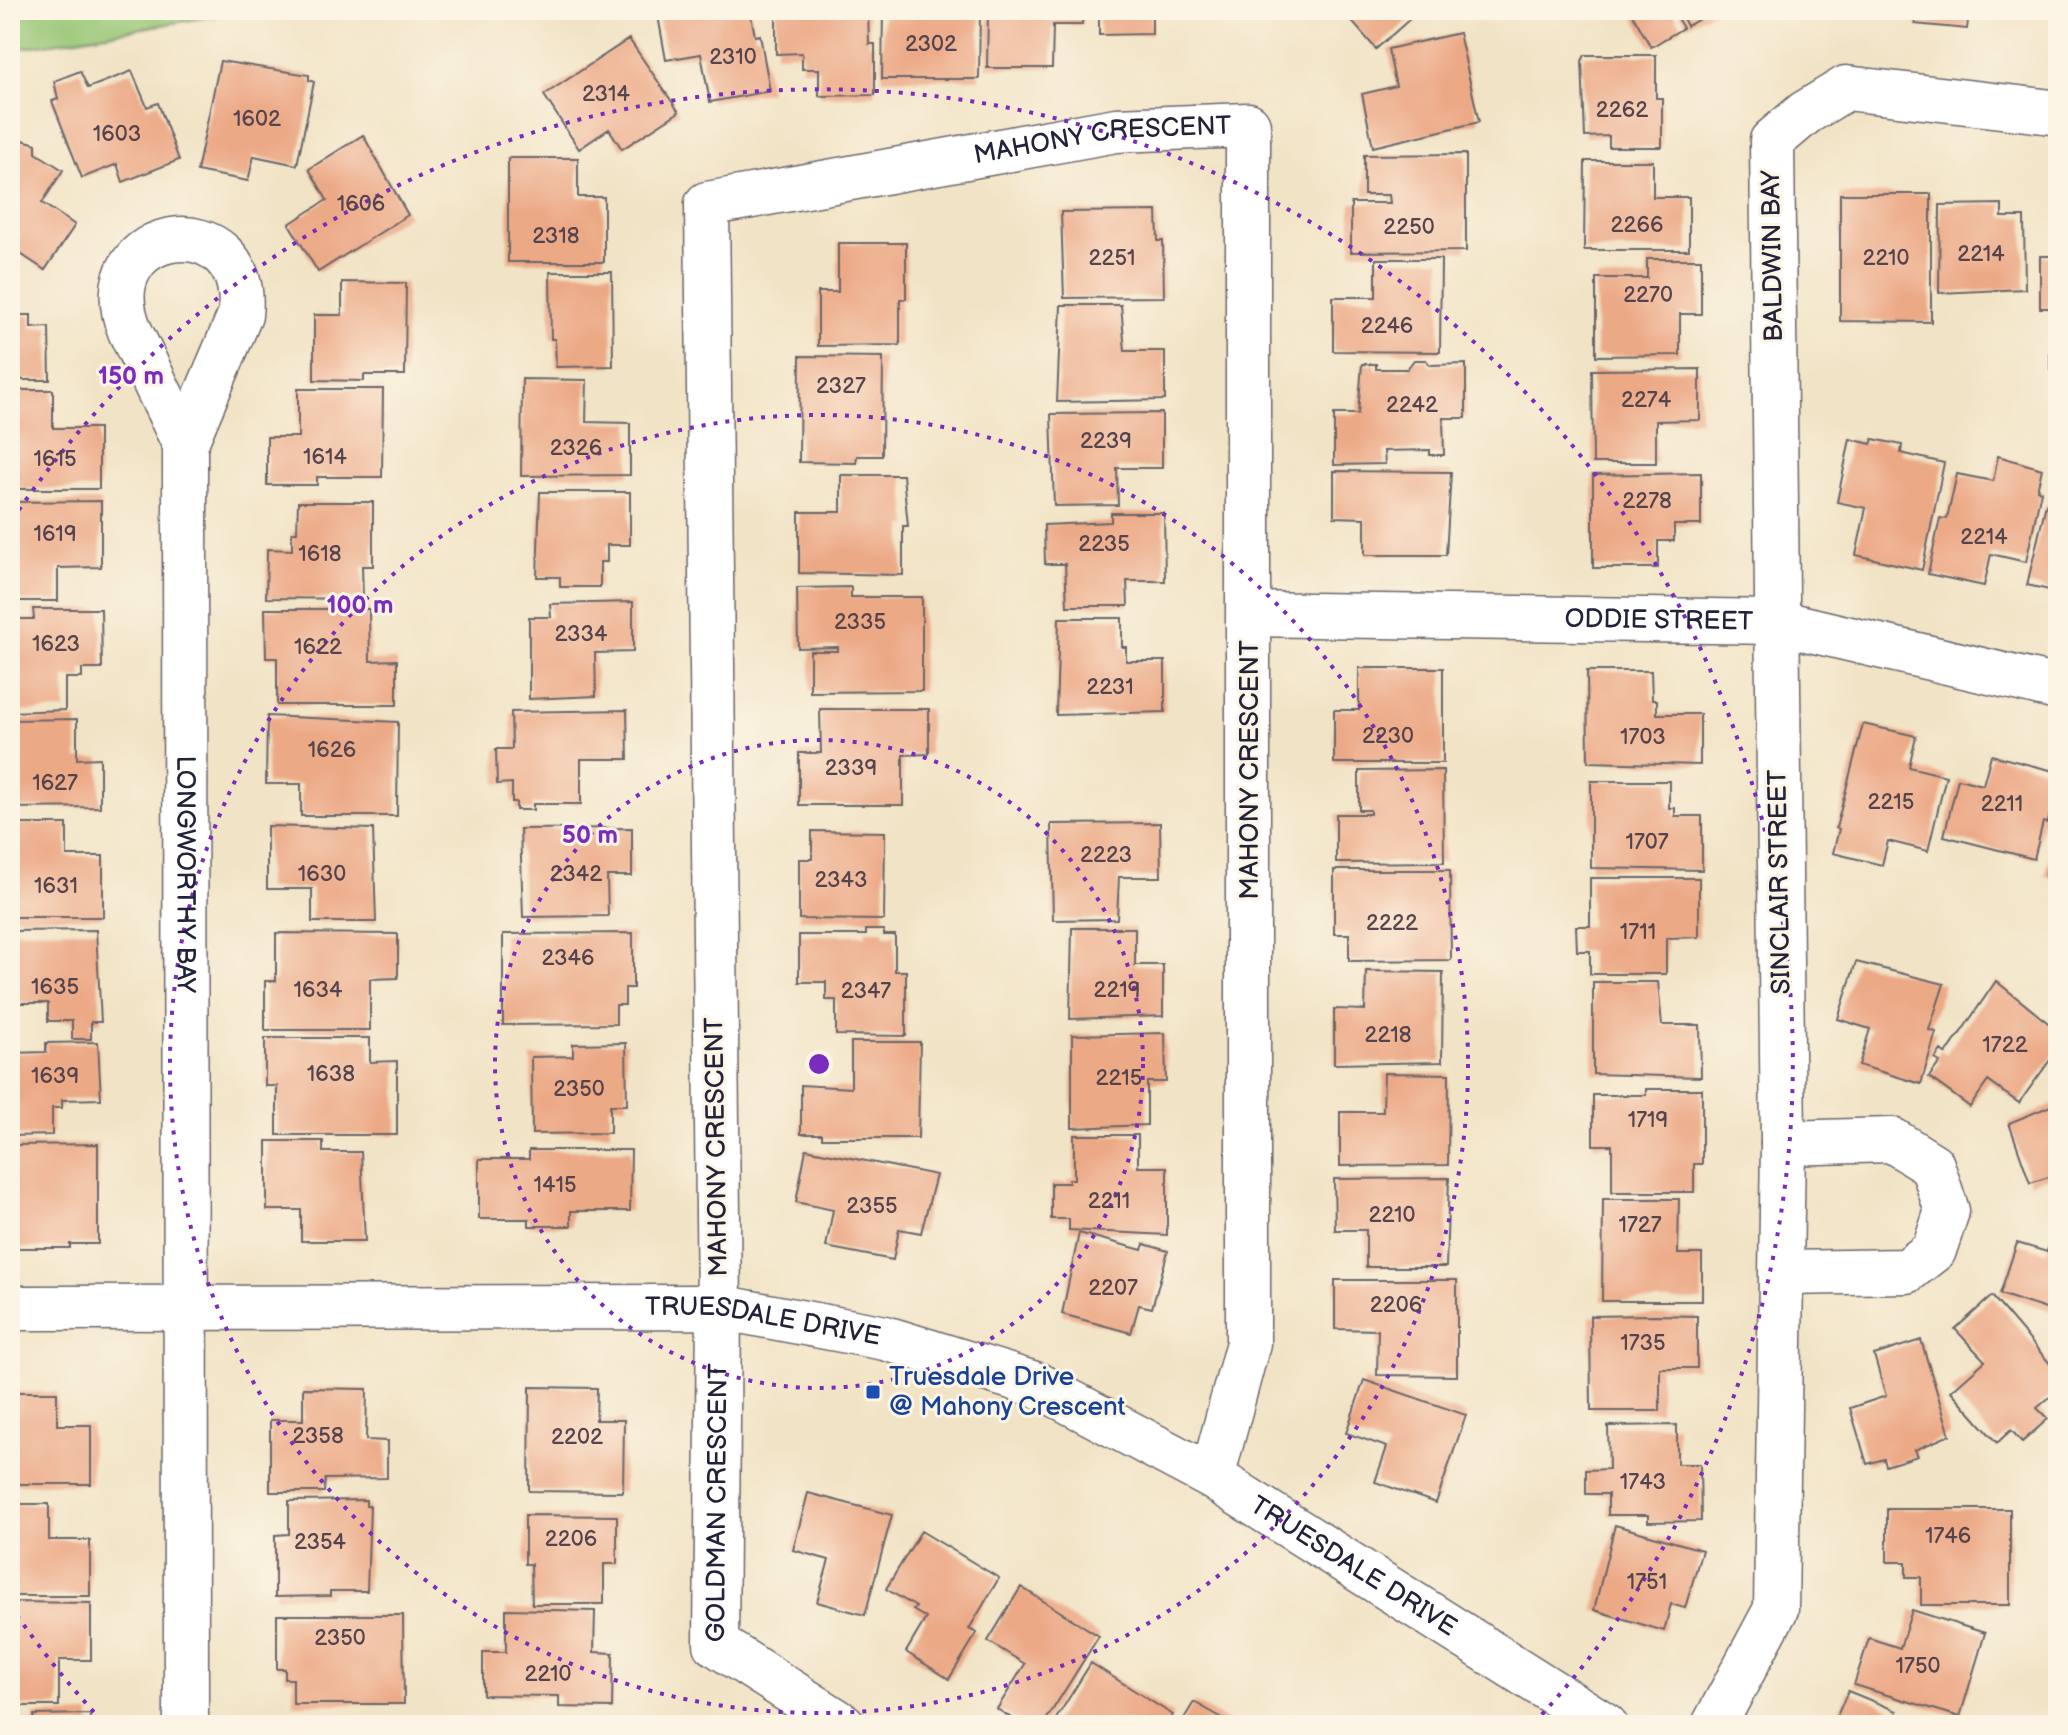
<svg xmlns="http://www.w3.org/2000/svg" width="2068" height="1735" font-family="'Balsamiq Sans',sans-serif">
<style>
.green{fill:#97c675;stroke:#5c7458;stroke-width:2}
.building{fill:#eca986}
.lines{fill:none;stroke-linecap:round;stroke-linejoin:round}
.street-casing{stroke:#6a666b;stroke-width:47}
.secondary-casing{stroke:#6a666b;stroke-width:47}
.street{stroke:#fff;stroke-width:44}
.secondary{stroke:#fff;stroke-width:44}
.ring{fill:none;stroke:#7b2cbf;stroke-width:4;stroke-dasharray:4 8}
.transit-dot{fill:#1a4fb4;stroke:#fcf5e5;stroke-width:3}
.labels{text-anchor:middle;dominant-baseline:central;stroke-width:6;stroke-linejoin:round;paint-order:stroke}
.number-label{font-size:22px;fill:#54444e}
.street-label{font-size:26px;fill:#22223b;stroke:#fcf5e5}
.transit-label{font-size:26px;fill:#164399;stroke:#fcf5e5;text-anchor:start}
.centre{fill:#7b2cbf;stroke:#fcf5e5;stroke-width:4}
.ring-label{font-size:24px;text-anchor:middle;font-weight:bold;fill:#7b2cbf;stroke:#fcf5e5;stroke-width:6;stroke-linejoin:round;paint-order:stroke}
</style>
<rect width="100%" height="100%" fill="#fcf5e5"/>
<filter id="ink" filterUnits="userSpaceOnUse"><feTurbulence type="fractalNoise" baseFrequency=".0125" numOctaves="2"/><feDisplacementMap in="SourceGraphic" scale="16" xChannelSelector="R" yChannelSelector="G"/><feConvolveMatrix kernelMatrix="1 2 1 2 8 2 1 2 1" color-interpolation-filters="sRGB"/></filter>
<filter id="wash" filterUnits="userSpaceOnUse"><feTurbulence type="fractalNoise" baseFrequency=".006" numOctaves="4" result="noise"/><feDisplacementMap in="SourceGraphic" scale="32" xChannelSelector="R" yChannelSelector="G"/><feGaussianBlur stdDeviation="1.8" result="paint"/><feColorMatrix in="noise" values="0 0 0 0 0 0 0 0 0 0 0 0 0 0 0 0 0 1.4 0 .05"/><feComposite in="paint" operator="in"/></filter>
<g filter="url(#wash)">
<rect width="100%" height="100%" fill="#f1e3c5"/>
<path class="green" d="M 10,10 L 252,10 L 10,50 Z"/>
<g id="blocks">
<path class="building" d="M 657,10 L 750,10 L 755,36 L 760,35 L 770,91 L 710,102 L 701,54 L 666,60 Z
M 776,10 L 868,10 L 869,44 L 875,44 L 875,95 L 819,96 L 819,69 L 802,69 L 802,53 L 776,54 Z
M 883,10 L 980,10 L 979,79 L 882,79 Z
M 988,10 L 1083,10 L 1082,25 L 1053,25 L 1052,68 L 987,68 Z
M 1099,10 L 1152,10 L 1152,34 L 1099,35 Z
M 1342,10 L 1420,10 L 1376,49 Z
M 1630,10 L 1672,10 L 1683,28 L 1651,47 Z
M 1679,10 L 1715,10 L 1687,26 Z
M 1917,10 L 1978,10 L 1978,14 L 1969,13 L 1967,29 L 1915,24 Z
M 1459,33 L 1479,122 L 1373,147 L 1362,94 L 1396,86 L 1388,49 Z
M 629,39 L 679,112 L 622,149 L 609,129 L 579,149 L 544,95 Z
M 1585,55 L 1656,55 L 1656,98 L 1662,98 L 1662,147 L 1609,147 L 1609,136 L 1585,137 L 1582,61 Z
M 220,61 L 309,75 L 309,80 L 314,82 L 297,165 L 254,156 L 248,181 L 197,171 Z
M 80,71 L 88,88 L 132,71 L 147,107 L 158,103 L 179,160 L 123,182 L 117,164 L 82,178 L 52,101 L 58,99 L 54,81 Z
M 363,135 L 408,215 L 318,272 L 289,224 L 327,200 L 309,169 Z
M 10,136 L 36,144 L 36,153 L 63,170 L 42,203 L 75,225 L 45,270 L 10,247 Z
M 1466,154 L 1466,251 L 1351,252 L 1351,203 L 1390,203 L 1389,195 L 1364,195 L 1364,155 Z
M 508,158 L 578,158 L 578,197 L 604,197 L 604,262 L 508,262 Z
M 1585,161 L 1653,161 L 1653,197 L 1689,197 L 1689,250 L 1584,250 Z
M 1840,194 L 1931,194 L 1931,322 L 1840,321 Z
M 2002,204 L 2002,217 L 2024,217 L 2025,289 L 1939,293 L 1940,205 Z
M 1157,211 L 1158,241 L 1163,241 L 1164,297 L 1064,298 L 1061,212 Z
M 838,243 L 906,243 L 906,299 L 900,299 L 900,345 L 818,346 L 818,292 L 838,292 Z
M 2040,256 L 2058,256 L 2058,369 L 2050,369 L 2050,308 L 2040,308 Z
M 1376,259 L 1441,259 L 1440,352 L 1333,351 L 1333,297 L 1376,297 Z
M 1647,259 L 1701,259 L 1701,314 L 1680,314 L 1680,355 L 1596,356 L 1596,278 L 1647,278 Z
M 550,272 L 612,272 L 613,366 L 556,367 L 555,339 L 551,339 Z
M 342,282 L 406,283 L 405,375 L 364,375 L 364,381 L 314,380 L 314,315 L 342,315 Z
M 10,290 L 18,290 L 18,315 L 31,315 L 31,328 L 49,327 L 50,380 L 10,380 Z
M 1061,305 L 1121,305 L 1125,351 L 1165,351 L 1165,400 L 1057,402 Z
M 800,356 L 883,357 L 882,456 L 857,456 L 856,463 L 799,462 Z
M 1414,360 L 1426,360 L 1430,365 L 1466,364 L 1466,418 L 1443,418 L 1444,455 L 1430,455 L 1430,450 L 1384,451 L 1385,464 L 1334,465 L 1334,414 L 1358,414 L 1362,364 L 1376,364 L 1376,369 L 1407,369 Z
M 1700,369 L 1700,420 L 1656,421 L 1656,463 L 1593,463 L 1592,370 Z
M 522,379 L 587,380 L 586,422 L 630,423 L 630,475 L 521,476 Z
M 298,389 L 383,389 L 382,477 L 317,477 L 317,485 L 267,485 L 267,437 L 298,437 Z
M 10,390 L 53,390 L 53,428 L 99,428 L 99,489 L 10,489 Z
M 1162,413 L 1162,468 L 1117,468 L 1118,505 L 1054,506 L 1051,414 Z
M 1850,439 L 1871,444 L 1873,439 L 1902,445 L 1901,453 L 1944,463 L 1922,570 L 1856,555 L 1866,508 L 1837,502 Z
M 1998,456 L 2042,469 L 2037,490 L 2041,491 L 2026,562 L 1991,554 L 1984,586 L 1928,574 L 1940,518 L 1947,519 L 1957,474 L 1993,481 Z
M 1334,471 L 1451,472 L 1446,555 L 1365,555 L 1365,518 L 1334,517 Z
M 1701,473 L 1701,525 L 1674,525 L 1674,541 L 1658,541 L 1658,568 L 1593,568 L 1593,475 Z
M 841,475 L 903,475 L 908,526 L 903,526 L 903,575 L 799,573 L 799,512 L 841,512 Z
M 540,492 L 630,492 L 630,545 L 607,545 L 607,562 L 600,562 L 600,587 L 560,587 L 560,577 L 537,577 Z
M 101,501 L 101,567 L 58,568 L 58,601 L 10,601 L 10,502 Z
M 298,502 L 373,502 L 373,566 L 362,566 L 363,599 L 266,598 L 267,549 L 292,550 L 292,532 L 297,532 Z
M 2046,504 L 2058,506 L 2058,592 L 2027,585 Z
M 1111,513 L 1164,513 L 1165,581 L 1127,581 L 1128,606 L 1067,606 L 1065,564 L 1045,564 L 1044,525 L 1111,522 Z
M 851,587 L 851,597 L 922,597 L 922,691 L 810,692 L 810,651 L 838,651 L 838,647 L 798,648 L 797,588 Z
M 633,602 L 633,652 L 595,653 L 596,696 L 529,699 L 529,617 L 551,617 L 550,604 Z
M 33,609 L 101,609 L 102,669 L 82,669 L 82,678 L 65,678 L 65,710 L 10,712 L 10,619 L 34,619 Z
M 265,609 L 369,609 L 370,661 L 397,660 L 397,705 L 277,705 L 277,658 L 266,658 Z
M 1059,618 L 1122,618 L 1122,647 L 1126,647 L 1126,661 L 1165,661 L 1165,712 L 1056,715 Z
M 1359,668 L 1443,668 L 1443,763 L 1334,763 L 1334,710 L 1359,710 Z
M 1587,671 L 1651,671 L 1652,700 L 1657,700 L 1657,714 L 1700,714 L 1700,765 L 1588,762 Z
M 820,709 L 929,709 L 929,754 L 903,755 L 903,805 L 799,805 L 799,753 L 821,753 Z
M 627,710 L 628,759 L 581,759 L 581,804 L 533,804 L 533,810 L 516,810 L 516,802 L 512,802 L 512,783 L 497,784 L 496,749 L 512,749 L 511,712 Z
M 267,716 L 398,722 L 397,816 L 301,816 L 301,784 L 266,784 Z
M 77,719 L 77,759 L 100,758 L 100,807 L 10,808 L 10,720 Z
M 1863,724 L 1916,736 L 1909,767 L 1946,776 L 1928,851 L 1888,841 L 1882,865 L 1833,853 L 1839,829 L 1836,828 Z
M 1991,755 L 2058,772 L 2048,823 L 2043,822 L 2034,859 L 1944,836 L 1958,779 L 1983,785 Z
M 1443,770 L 1444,862 L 1336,863 L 1336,814 L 1370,814 L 1370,810 L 1359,810 L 1359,771 Z
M 1591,781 L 1669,781 L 1669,808 L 1675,808 L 1675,816 L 1702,816 L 1702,870 L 1591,868 Z
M 1160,823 L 1161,877 L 1119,877 L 1117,919 L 1053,920 L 1051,824 Z
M 10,824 L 67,824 L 67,856 L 103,856 L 103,917 L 10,917 Z
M 267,826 L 373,829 L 376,922 L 312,922 L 312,889 L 267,889 Z
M 2057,827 L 2058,827 L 2058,879 L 2045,876 Z
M 632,828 L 632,876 L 607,876 L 608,916 L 523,917 L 520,829 Z
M 812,831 L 885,832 L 884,920 L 799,919 L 799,859 L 812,859 Z
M 1334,870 L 1450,870 L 1451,960 L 1349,961 L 1349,934 L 1334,934 Z
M 1590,878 L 1699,878 L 1699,937 L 1666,938 L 1666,974 L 1590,974 L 1590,951 L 1577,951 L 1576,926 L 1590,926 Z
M 1072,928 L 1135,928 L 1135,965 L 1163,965 L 1163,1016 L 1070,1019 Z
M 96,930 L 101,1022 L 91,1022 L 91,1039 L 72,1039 L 72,1021 L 48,1021 L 48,1003 L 10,1003 L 10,931 Z
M 866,930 L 884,930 L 884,935 L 895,935 L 895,971 L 906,971 L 906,1036 L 836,1035 L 836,1000 L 826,1000 L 826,982 L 799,982 L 799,935 L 866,935 Z
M 276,933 L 398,934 L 398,978 L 370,979 L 370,1030 L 265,1030 L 265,981 L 276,981 Z
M 633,933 L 633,988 L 625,988 L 625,1005 L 616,1005 L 616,1024 L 503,1025 L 503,934 Z
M 1856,962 L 1944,984 L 1929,1030 L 1936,1032 L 1921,1084 L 1859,1065 L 1870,1029 L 1838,1019 Z
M 1366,971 L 1443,972 L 1442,1062 L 1334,1064 L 1334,1009 L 1365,1010 Z
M 1996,981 L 2058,1031 L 2058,1049 L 2019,1103 L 1988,1081 L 1970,1107 L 1929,1077 L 1940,1062 L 1935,1059 L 1941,1050 L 1946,1054 Z
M 1593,982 L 1658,982 L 1662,1025 L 1700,1025 L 1701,1077 L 1593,1074 Z
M 1165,1033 L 1166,1082 L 1147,1082 L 1147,1125 L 1072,1128 L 1072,1035 Z
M 265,1038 L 370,1038 L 370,1062 L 397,1061 L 397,1135 L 277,1135 L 277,1086 L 265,1086 Z
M 98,1042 L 101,1099 L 62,1100 L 62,1108 L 52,1108 L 52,1135 L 10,1136 L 10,1053 L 46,1052 L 46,1043 Z
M 851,1042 L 920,1042 L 918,1138 L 822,1138 L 822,1134 L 801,1134 L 801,1085 L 851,1088 Z
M 626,1043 L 627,1105 L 610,1105 L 610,1133 L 532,1134 L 531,1057 L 573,1056 L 573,1044 Z
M 1384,1073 L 1449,1074 L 1448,1165 L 1340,1166 L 1340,1112 L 1383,1112 Z
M 1646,1089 L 1702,1089 L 1702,1164 L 1694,1164 L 1694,1192 L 1612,1192 L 1612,1145 L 1593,1145 L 1593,1095 L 1646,1095 Z
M 2058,1103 L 2058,1174 L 2030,1183 L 2009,1123 Z
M 1074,1135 L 1138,1135 L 1138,1167 L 1167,1167 L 1167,1235 L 1069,1230 L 1069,1219 L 1051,1219 L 1051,1183 L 1069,1183 L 1069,1179 L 1074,1179 Z
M 267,1141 L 323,1141 L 323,1152 L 361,1152 L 365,1241 L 301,1241 L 301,1210 L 267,1210 Z
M 98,1144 L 98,1244 L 70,1244 L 70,1248 L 10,1248 L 12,1145 Z
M 806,1149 L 936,1175 L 921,1233 L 899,1229 L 893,1260 L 826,1247 L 833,1210 L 796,1202 Z
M 529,1150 L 631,1150 L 630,1211 L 571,1211 L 571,1226 L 529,1226 L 529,1219 L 479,1219 L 479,1159 L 529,1159 Z
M 1449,1178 L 1446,1267 L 1366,1267 L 1366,1230 L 1335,1230 L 1334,1179 Z
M 1603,1199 L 1679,1199 L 1678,1254 L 1702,1254 L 1702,1301 L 1602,1301 Z
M 1079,1233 L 1142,1250 L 1144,1244 L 1168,1251 L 1152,1308 L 1139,1305 L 1131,1333 L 1062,1314 Z
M 2017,1243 L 2047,1252 L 2049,1244 L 2058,1247 L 2058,1313 L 2000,1294 Z
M 1335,1280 L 1457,1280 L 1457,1376 L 1377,1375 L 1378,1330 L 1335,1329 Z
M 1992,1296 L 2058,1373 L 2058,1390 L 2037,1408 L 2048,1419 L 2022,1442 L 2011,1430 L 1997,1443 L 1951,1391 L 1985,1361 L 1955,1329 Z
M 1655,1315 L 1697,1316 L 1697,1368 L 1660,1368 L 1660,1411 L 1591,1411 L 1590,1316 Z
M 1921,1340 L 1950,1435 L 1915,1450 L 1918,1456 L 1886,1466 L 1884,1459 L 1867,1464 L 1850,1408 L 1886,1396 L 1874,1355 Z
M 1364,1380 L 1466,1415 L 1436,1503 L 1375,1482 L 1387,1447 L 1346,1433 Z
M 530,1387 L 597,1388 L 596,1420 L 624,1420 L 623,1492 L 529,1491 Z
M 303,1388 L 367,1389 L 366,1440 L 387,1441 L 387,1478 L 325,1479 L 324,1492 L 270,1492 L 270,1420 L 303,1420 Z
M 10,1392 L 57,1392 L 57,1425 L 91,1425 L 91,1484 L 10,1484 Z
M 1677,1425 L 1677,1464 L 1700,1464 L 1701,1521 L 1648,1522 L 1648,1515 L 1608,1515 L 1608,1494 L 1586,1494 L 1586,1470 L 1609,1469 L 1608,1426 Z
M 808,1493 L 892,1515 L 865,1615 L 817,1602 L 829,1560 L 793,1550 Z
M 366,1500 L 366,1506 L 370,1506 L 367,1591 L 330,1591 L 330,1596 L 275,1597 L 275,1535 L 289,1534 L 289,1501 Z
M 10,1504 L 49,1504 L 49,1540 L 90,1540 L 90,1596 L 10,1596 Z
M 1887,1509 L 2010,1509 L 2010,1605 L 1921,1605 L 1921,1577 L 1906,1577 L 1906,1562 L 1887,1562 Z
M 525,1515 L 617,1516 L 617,1564 L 604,1564 L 604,1604 L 532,1604 L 531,1564 L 525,1564 Z
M 1615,1525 L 1702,1550 L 1685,1608 L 1671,1604 L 1664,1631 L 1594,1610 Z
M 921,1531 L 999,1578 L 969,1629 L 977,1633 L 949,1679 L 906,1652 L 926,1618 L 913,1610 L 916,1607 L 886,1589 Z
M 1021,1587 L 1099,1636 L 1043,1725 L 1023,1725 L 997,1709 L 1025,1664 L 988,1641 Z
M 10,1602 L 91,1603 L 91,1660 L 59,1660 L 59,1706 L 10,1706 Z
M 506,1609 L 595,1611 L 594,1652 L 613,1653 L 612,1708 L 559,1707 L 559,1696 L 483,1695 L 483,1652 L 506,1652 Z
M 1912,1610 L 1985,1633 L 1960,1717 L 1854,1685 L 1869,1638 L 1900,1648 Z
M 277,1615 L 403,1615 L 404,1704 L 293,1704 L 293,1679 L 285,1679 L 285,1669 L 277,1669 Z
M 1091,1663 L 1173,1715 L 1167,1725 L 1054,1722 Z
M 1848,1691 L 1897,1711 L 1894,1719 L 1907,1725 L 1833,1725 Z
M 1194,1702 L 1226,1720 L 1234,1725 L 1180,1725 Z
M 90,1714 L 90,1725 L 10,1725 L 10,1722 L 34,1722 L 34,1715 Z"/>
</g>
</g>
<g filter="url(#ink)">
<use href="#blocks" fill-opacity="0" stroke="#6a666b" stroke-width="2"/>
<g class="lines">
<g class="street-casing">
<g id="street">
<path id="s1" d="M 185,445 L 130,331 C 86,223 253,201 240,315 L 185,445 L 186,1725"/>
<path id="s2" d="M 1251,614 L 1777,622 L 2058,688"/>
<path d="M 1783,1143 L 1892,1140 L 1932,1165 L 1947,1211 L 1934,1250 L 1907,1271 L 1783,1273"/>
<path id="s3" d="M 843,1725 L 716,1644 L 719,1307 L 707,204 L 1116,130 L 1248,125 L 1248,1343 L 1212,1477"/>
<path d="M 1714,1725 L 1776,1609 L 1783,1143 L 1772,141 L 1805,113 L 1846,88 L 2052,112"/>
</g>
</g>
<g class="secondary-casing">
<g id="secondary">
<path id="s4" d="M 10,1308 L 719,1307 L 885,1338 L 1038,1385 L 1212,1477 L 1605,1725"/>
</g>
</g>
<use href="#street" class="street"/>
<use href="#secondary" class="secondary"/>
</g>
</g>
<g class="ring">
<circle cx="819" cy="1064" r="324"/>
<circle cx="819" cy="1064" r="649"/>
<path d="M102 1721A973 973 0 0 1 12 1608M12 520A973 973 0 1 1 1536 1721"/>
</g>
<rect class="transit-dot" x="865" y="1384" width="16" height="16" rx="4"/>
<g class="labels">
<g class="number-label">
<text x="931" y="44">2302</text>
<text x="733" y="57">2310</text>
<text x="606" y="94">2314</text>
<text x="1622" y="110">2262</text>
<text x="257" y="119">1602</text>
<text x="117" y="134">1603</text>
<text x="361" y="204">1606</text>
<text x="1637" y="225">2266</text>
<text x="1409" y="227">2250</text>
<text x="556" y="236">2318</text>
<text x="1981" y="254">2214</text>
<text x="1112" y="258">2251</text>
<text x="1886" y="258">2210</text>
<text x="1648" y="295">2270</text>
<text x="1387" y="326">2246</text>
<text x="841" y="386">2327</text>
<text x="1646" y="400">2274</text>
<text x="1412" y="405">2242</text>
<text x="1106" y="441">2239</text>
<text x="576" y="448">2326</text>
<text x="325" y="457">1614</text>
<text x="55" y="459">1615</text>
<text x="1647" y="501">2278</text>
<text x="55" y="534">1619</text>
<text x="1984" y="537">2214</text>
<text x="1104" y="544">2235</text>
<text x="320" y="554">1618</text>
<text x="860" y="622">2335</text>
<text x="581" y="634">2334</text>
<text x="56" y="644">1623</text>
<text x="318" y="647">1622</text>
<text x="1110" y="687">2231</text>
<text x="1388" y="736">2230</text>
<text x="1643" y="737">1703</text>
<text x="332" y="750">1626</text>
<text x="851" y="768">2339</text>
<text x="55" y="783">1627</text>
<text x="1891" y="802">2215</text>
<text x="2002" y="804">2211</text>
<text x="1647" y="842">1707</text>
<text x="1106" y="855">2223</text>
<text x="322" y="874">1630</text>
<text x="576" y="874">2342</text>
<text x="841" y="880">2343</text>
<text x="56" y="886">1631</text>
<text x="1392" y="923">2222</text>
<text x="1638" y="932">1711</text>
<text x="568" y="958">2346</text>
<text x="55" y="987">1635</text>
<text x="318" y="990">1634</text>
<text x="1117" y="990">2219</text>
<text x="866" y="991">2347</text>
<text x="1388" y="1035">2218</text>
<text x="2005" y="1045">1722</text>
<text x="331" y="1074">1638</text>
<text x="55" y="1076">1639</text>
<text x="1119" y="1078">2215</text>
<text x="579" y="1089">2350</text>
<text x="1648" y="1120">1719</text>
<text x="555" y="1185">1415</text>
<text x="1109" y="1201">2211</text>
<text x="872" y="1206">2355</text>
<text x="1392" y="1215">2210</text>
<text x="1640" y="1225">1727</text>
<text x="1113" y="1288">2207</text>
<text x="1396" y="1305">2206</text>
<text x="1643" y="1343">1735</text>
<text x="318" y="1436">2358</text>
<text x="577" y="1437">2202</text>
<text x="1643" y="1482">1743</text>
<text x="1948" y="1536">1746</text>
<text x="571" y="1539">2206</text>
<text x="320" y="1542">2354</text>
<text x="1647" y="1582">1751</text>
<text x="340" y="1638">2350</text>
<text x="1918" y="1666">1750</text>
<text x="548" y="1674">2210</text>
</g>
<g class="street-label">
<text stroke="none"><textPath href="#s3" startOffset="1992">MAHONY CRESCENT</textPath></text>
<text transform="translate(1773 256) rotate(-91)">BALDWIN BAY</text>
<text stroke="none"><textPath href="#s2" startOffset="408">ODDIE STREET</textPath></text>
<text transform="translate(1250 770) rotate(-90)">MAHONY CRESCENT</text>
<text stroke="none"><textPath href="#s1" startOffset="934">LONGWORTHY BAY</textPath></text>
<text transform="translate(1780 882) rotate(-91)">SINCLAIR STREET</text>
<text transform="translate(717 1147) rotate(-91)">MAHONY CRESCENT</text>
<text stroke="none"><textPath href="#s4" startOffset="754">TRUESDALE DRIVE</textPath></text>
<text stroke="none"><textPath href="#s3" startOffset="292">GOLDMAN CRESCENT</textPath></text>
<text stroke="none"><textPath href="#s4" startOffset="1402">TRUESDALE DRIVE</textPath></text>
</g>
<g class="transit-label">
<text x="889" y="1377">Truesdale Drive<tspan x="889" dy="30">@ Mahony Crescent</tspan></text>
</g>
</g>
<circle cx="819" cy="1064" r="12" class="centre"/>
<g class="ring-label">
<text x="131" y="384">150 m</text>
<text x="360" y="613">100 m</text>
<text x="590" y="843">50 m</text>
</g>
<rect width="2068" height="1735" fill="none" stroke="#fcf5e5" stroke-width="40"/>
</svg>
